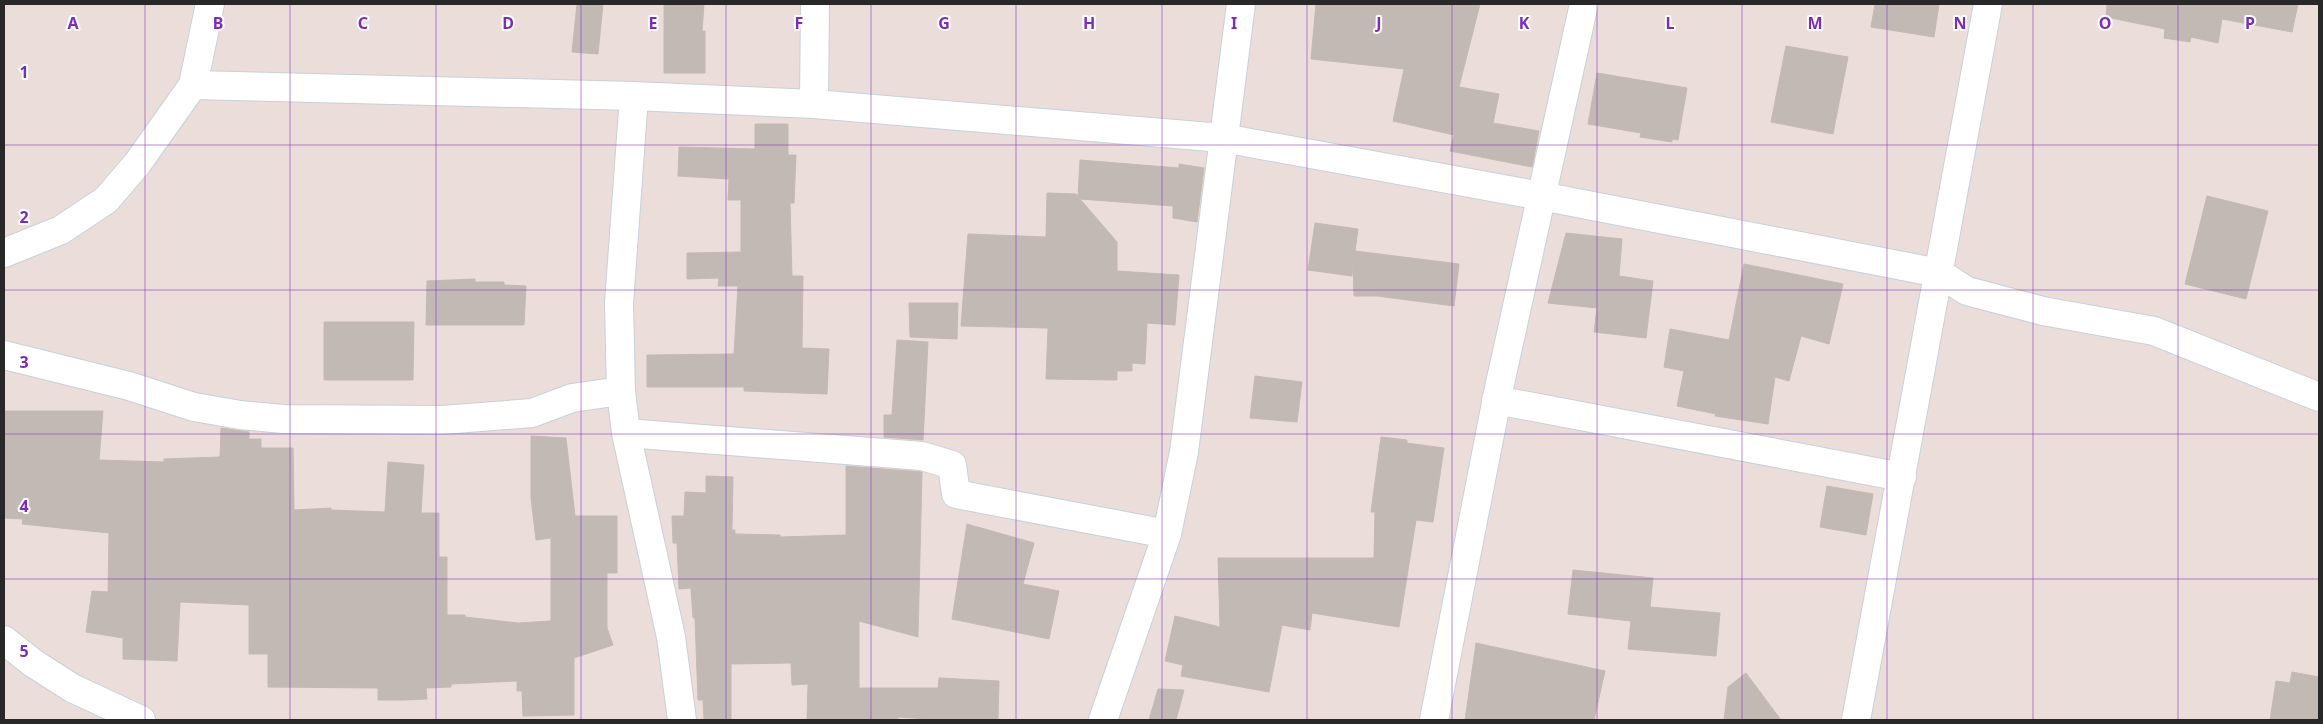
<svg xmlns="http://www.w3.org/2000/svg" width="2323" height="724" font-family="'Noto Sans',sans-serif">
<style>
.building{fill:#c2b9b5;stroke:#c6b8b3}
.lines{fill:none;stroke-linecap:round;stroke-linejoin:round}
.street-casing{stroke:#c7d1da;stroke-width:30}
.street{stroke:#fff;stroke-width:28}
.grid{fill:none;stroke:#7b2cbf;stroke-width:1;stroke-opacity:0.55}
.grid-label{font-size:16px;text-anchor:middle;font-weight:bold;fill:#7b2cbf;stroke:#fff;stroke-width:4;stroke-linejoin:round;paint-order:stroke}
</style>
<rect width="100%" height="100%" fill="#ebddd9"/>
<path class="building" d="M 577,4 L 603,4 L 598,54 L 572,52 Z
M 664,4 L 704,4 L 702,31 L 705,31 L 705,73 L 664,73 Z
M 1316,4 L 1480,4 L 1459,87 L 1499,94 L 1493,123 L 1539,131 L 1532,167 L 1450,151 L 1454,135 L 1393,121 L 1404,69 L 1311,59 Z
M 1875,4 L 1939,4 L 1934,37 L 1871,27 Z
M 2107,4 L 2298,4 L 2292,32 L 2222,19 L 2218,43 L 2191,37 L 2190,42 L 2164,38 L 2165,29 L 2106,17 Z
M 1786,46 L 1848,57 L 1833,134 L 1771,122 Z
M 1597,73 L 1687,88 L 1678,140 L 1672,139 L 1672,142 L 1640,137 L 1641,133 L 1588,124 Z
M 755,124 L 788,124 L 788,155 L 796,155 L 794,203 L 790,203 L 792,276 L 803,276 L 802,348 L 829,349 L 827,394 L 744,391 L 744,387 L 647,387 L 647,355 L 734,354 L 738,286 L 718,286 L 719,278 L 687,279 L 687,253 L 741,252 L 741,200 L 728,200 L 729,179 L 678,176 L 679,147 L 755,149 Z
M 1080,160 L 1179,168 L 1179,164 L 1204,168 L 1197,222 L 1173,218 L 1173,206 L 1080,199 L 1117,242 L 1117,271 L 1179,275 L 1175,325 L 1147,323 L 1145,364 L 1132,363 L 1132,371 L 1117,371 L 1117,380 L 1046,379 L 1048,328 L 961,326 L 968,234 L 1046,237 L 1047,193 L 1076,194 L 1078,196 Z
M 2207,196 L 2268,211 L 2246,299 L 2185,284 Z
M 1315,223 L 1358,229 L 1355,251 L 1459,264 L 1454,306 L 1377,296 L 1354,296 L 1353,262 L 1352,276 L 1308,270 Z
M 1566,233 L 1622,239 L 1619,276 L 1653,281 L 1646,338 L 1594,332 L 1597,308 L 1548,303 Z
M 1744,264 L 1843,284 L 1829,344 L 1801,336 L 1789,381 L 1775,377 L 1768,424 L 1715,416 L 1716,414 L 1677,406 L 1684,371 L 1664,367 L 1670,329 L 1729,340 Z
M 475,279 L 475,282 L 504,282 L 504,285 L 526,286 L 524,325 L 426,325 L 427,281 Z
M 909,303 L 958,303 L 957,339 L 910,337 Z
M 324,322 L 414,322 L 413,380 L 324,380 Z
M 897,340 L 928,342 L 923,440 L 884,437 L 884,415 L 892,415 Z
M 1255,376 L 1302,382 L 1297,422 L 1250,418 Z
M 4,411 L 103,411 L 99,460 L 164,462 L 164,459 L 220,457 L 221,428 L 249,432 L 249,439 L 261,439 L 261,448 L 293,448 L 294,510 L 331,508 L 331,510 L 385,512 L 388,462 L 424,465 L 421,513 L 439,513 L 439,557 L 447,557 L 447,615 L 465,615 L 465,617 L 518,623 L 551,621 L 551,538 L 536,540 L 531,498 L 531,436 L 566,438 L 575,516 L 617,516 L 617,573 L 607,573 L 607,628 L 613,645 L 574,658 L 574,715 L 523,716 L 522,691 L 517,691 L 517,681 L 451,684 L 451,687 L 426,688 L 427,699 L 404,700 L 378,700 L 378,688 L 268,687 L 268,654 L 249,654 L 249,605 L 180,602 L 177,661 L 123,659 L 123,638 L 86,632 L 92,591 L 108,592 L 109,533 L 22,524 L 23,519 L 4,518 Z
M 1381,437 L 1407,440 L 1407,443 L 1444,448 L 1433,522 L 1416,520 L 1399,627 L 1312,613 L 1310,630 L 1282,625 L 1269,692 L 1181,676 L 1183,665 L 1165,661 L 1175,616 L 1220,627 L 1218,558 L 1374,558 L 1375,512 L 1371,512 Z
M 846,466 L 922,472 L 918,637 L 859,621 L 859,688 L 938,688 L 939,678 L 999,681 L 998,720 L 946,720 L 898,717 L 898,720 L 807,720 L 808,684 L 792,685 L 791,663 L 731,664 L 731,720 L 704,720 L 703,700 L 698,700 L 695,618 L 693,618 L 691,588 L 679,589 L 677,543 L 673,543 L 672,516 L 684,516 L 685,492 L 706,493 L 706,476 L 733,477 L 732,530 L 735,530 L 735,534 L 780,535 L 780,537 L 846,535 Z
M 1827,486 L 1873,494 L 1866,535 L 1820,527 Z
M 967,524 L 1034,543 L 1023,584 L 1059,591 L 1049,639 L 952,619 Z
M 1573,570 L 1653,578 L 1650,607 L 1720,613 L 1716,656 L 1628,649 L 1631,621 L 1568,614 Z
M 1476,643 L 1605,671 L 1594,720 L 1465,720 Z
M 2292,672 L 2319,677 L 2319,720 L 2270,720 L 2276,681 L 2290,683 Z
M 1746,673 L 1781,720 L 1724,720 L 1728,687 Z
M 1158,689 L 1184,690 L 1176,720 L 1149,720 Z"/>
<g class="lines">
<g class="street-casing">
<path id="street" d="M 193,85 L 210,4
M 634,96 L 619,303 L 621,391 L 626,433 L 671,637 L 682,720
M 814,104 L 815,4
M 4,253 L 61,230 L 106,200 L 137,164 L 193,85 L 634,96 L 814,104 L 1223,138 L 1541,196 L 1939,273 L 1967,291 L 2043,311 L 2154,331 L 2319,397
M 4,355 L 129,386 L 194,407 L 240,415 L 283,419 L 442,420 L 532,413 L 572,398 L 621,391
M 1496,400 L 1902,477
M 626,433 L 922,456 L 952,465 L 956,494 L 1167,534
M 4,640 L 33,663 L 72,688 L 141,720
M 1103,720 L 1167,534 L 1184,452 L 1241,4
M 1434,720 L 1499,388 L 1584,4
M 1856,720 L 1988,4"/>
</g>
<use href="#street" class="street"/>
</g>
<path class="grid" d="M 145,4 L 145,720M 290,4 L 290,720M 436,4 L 436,720M 581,4 L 581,720M 726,4 L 726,720M 871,4 L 871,720M 1016,4 L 1016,720M 1162,4 L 1162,720M 1307,4 L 1307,720M 1452,4 L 1452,720M 1597,4 L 1597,720M 1742,4 L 1742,720M 1887,4 L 1887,720M 2033,4 L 2033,720M 2178,4 L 2178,720M 4,145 L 2319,145M 4,290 L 2319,290M 4,434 L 2319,434M 4,579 L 2319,579"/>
<g class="grid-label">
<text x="73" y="29">A</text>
<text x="218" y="29">B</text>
<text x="363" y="29">C</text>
<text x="508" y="29">D</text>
<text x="653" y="29">E</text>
<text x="799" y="29">F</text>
<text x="944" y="29">G</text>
<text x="1089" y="29">H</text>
<text x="1234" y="29">I</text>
<text x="1379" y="29">J</text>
<text x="1524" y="29">K</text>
<text x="1670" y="29">L</text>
<text x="1815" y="29">M</text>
<text x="1960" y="29">N</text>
<text x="2105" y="29">O</text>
<text x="2250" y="29">P</text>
<text x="24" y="78">1</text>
<text x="24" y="223">2</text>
<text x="24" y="368">3</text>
<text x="24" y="512">4</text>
<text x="24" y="657">5</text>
</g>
<rect width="2323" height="724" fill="none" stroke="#282828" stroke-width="10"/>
</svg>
